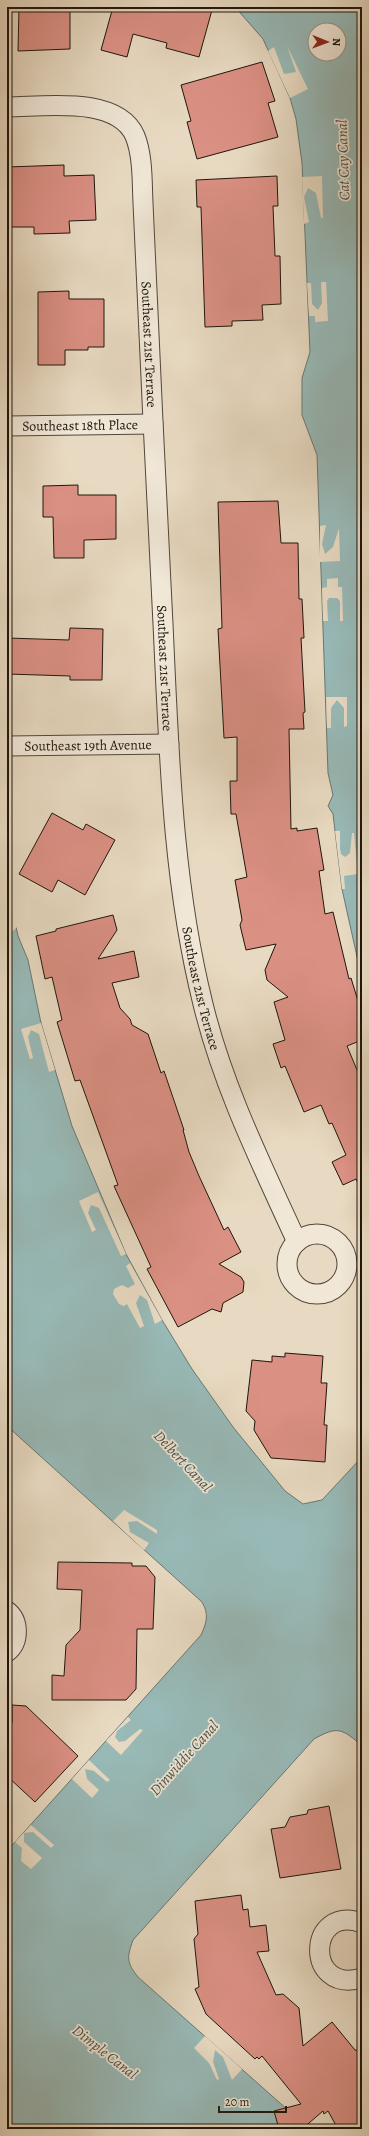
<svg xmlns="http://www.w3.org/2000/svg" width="369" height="2136" font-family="Alegreya,serif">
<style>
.water{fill:#98bab8;stroke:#677873;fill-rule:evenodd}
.pier{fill:#e8dac2}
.building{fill:#db9084;stroke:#1e160c}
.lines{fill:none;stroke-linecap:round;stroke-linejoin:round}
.minor-casing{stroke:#50473a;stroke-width:21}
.minor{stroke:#f0e7d7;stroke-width:19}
.labels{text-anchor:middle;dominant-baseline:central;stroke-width:3.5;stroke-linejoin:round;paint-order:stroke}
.street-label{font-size:14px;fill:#1e160c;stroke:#f0e7d7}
.water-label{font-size:15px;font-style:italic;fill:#494f48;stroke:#f0e7d7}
</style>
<rect width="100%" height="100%" fill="#e8dac2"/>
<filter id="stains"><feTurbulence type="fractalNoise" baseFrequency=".005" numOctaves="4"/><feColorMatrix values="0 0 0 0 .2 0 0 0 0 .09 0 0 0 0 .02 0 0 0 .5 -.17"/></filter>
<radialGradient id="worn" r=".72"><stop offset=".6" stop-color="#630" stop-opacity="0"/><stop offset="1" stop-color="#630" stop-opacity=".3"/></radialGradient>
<path class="water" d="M 235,7 L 362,7 L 362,979 L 342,889 L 333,814 L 328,806 L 333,795 L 328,773 L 317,455 L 302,415 L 302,378 L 310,352 L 302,163 L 296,119 L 290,98 L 263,39 ZM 315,30 L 339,30 L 339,54 L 315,54 Z
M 7,904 L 11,904 L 18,936 L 28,960 L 41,1023 L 72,1126 L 126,1254 L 162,1320 L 192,1369 L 233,1427 L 285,1491 L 303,1504 L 322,1500 L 362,1457 L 362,1746 C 342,1728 337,1726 314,1739 L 133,1940 C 127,1957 126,1962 138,1977 L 289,2111 L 305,2129 L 7,2129 L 7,1851 L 201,1635 C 207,1622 209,1614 202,1602 L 7,1426 Z"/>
<path class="pier" d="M 287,46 L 308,89 L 290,98 L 268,51 L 274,47 L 284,74 L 296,72 Z
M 322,176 L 323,218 L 321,218 L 316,193 L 308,188 L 304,197 L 309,222 L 304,224 L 302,177 Z
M 321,282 L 326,282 L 328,321 L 315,322 L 315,316 L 309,316 L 307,283 L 311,283 L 312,304 L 318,310 L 322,303 Z
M 326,525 L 322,544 L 325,554 L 333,547 L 339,528 L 340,561 L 320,562 L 320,526 Z
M 338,578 L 338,587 L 342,587 L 343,621 L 340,621 L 340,601 L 337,598 L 329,598 L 327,601 L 328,621 L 323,621 L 322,588 L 327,587 L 327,579 Z
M 326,697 L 347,697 L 347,726 L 344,727 L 344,708 L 337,700 L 331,708 L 331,728 L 327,728 Z
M 335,831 L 340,831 L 340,849 L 341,854 L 345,857 L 350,853 L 352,833 L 354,833 L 358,874 L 344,876 L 345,889 L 342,889 Z
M 11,904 L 14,907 L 18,926 L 7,937 L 7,931 L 11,927 L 10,920 L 7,920 L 7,908 Z
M 41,1023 L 55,1070 L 49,1072 L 39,1034 L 31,1030 L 28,1037 L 33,1058 L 30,1059 L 21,1029 Z
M 98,1192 L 126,1254 L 121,1256 L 99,1208 L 91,1205 L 88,1213 L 96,1230 L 92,1232 L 79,1201 Z
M 130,1263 L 162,1320 L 155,1324 L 147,1300 L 140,1295 L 136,1303 L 144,1326 L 140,1328 L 127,1304 L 124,1306 L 119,1304 L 113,1294 L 114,1289 L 122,1285 L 128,1288 L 135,1284 L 126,1266 Z
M 124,1510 L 157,1530 L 157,1534 L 137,1521 L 128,1522 L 130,1532 L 149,1543 L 144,1550 L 113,1521 Z
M 128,1717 L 131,1720 L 117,1731 L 115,1737 L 119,1742 L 125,1741 L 140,1729 L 143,1730 L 121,1755 L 106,1741 Z
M 89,1760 L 110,1780 L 107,1782 L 94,1771 L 85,1769 L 87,1779 L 99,1790 L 92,1798 L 72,1779 Z
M 31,1825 L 54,1845 L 51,1848 L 33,1832 L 24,1833 L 24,1842 L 42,1858 L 31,1869 L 21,1861 L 22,1848 L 15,1842 Z
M 205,2036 L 242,2069 L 232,2080 L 223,2057 L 215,2050 L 213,2062 L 219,2079 L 217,2080 L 209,2063 L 194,2048 Z"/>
<path class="building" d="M 19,7 L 70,7 L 70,49 L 18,51 Z
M 113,7 L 201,7 L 212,10 L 199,57 L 166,48 L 167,43 L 133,34 L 127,57 L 101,50 Z
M 262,62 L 275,101 L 268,103 L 278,137 L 197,159 L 187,122 L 191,121 L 181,85 Z
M 64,165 L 64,176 L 94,175 L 96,220 L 69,221 L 70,233 L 34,234 L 34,227 L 7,227 L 7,167 Z
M 277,176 L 278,206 L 273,206 L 275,256 L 280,256 L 281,304 L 262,305 L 263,320 L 232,321 L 232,326 L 205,327 L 201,207 L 197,207 L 196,180 Z
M 69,291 L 69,299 L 104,299 L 104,347 L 88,347 L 88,350 L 65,350 L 65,365 L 38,365 L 38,292 Z
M 78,485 L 78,495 L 116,495 L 116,539 L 84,540 L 84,558 L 54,558 L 53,517 L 43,517 L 43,486 Z
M 278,501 L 281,543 L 298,543 L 299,599 L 302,599 L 304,638 L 301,638 L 305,712 L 303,713 L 304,729 L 289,729 L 291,829 L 297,828 L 297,831 L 317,828 L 324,870 L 319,871 L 325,914 L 333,912 L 349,979 L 351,978 L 362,1014 L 362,1040 L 347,1046 L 362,1082 L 362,1192 L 356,1179 L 343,1185 L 332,1162 L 346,1155 L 332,1123 L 329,1124 L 321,1105 L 304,1112 L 285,1066 L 281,1068 L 273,1044 L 285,1040 L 274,1002 L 288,997 L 267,980 L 265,970 L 276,944 L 246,950 L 240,925 L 242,920 L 235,880 L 247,877 L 236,814 L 231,814 L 230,781 L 237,781 L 237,737 L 224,738 L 218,629 L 222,628 L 218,502 Z
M 70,628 L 103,629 L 102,680 L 70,680 L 70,676 L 7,674 L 7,638 L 69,640 Z
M 52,813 L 83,830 L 86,824 L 115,840 L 85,895 L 58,880 L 52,892 L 19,874 Z
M 113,915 L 117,930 L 98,959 L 134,951 L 139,977 L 112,983 L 120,1008 L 130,1019 L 132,1025 L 148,1034 L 161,1073 L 164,1071 L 184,1130 L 183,1130 L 189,1152 L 199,1176 L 224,1230 L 228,1227 L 241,1252 L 219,1264 L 241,1277 L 244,1282 L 243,1292 L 223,1303 L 221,1312 L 212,1309 L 178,1327 L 147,1269 L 151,1267 L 114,1186 L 118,1185 L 80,1080 L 75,1081 L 57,1022 L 62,1020 L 52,977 L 45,979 L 36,936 L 56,931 L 56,929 Z
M 285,1353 L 323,1356 L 321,1383 L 327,1383 L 324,1425 L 327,1425 L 325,1462 L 271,1458 L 254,1430 L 255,1421 L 246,1411 L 252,1360 L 272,1362 L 272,1356 L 285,1357 Z
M 58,1562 L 132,1563 L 132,1566 L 146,1566 L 155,1577 L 153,1629 L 137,1629 L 136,1689 L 126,1700 L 52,1700 L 52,1675 L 64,1676 L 66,1645 L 80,1630 L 82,1590 L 57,1589 Z
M 12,1705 L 26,1706 L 78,1756 L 35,1802 L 7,1776 L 7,1728 L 12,1723 Z
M 329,1806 L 341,1869 L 280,1878 L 271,1829 L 285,1827 L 290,1817 L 307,1814 L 308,1810 Z
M 241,1895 L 243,1910 L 248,1909 L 250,1927 L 266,1925 L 269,1951 L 257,1952 L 276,1995 L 283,1994 L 299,2008 L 303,2046 L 332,2022 L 355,2050 L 362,2051 L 362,2129 L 338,2129 L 328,2111 L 324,2114 L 323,2111 L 302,2129 L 279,2129 L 274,2111 L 301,2104 L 262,2056 L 259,2059 L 257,2057 L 255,2059 L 206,2014 L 195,1989 L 199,1987 L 194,1939 L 198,1934 L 195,1901 Z"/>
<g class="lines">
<g class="minor-casing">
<g id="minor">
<path id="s1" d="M 7,107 C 43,107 117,95 135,136 C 143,156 142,182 143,203 C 149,343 156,484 163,624 C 169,751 172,880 203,1004 C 223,1087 262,1165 297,1242"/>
<path id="s2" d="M 7,426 L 153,424"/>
<path id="s3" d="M 7,746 L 169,744"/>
<circle cx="317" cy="1264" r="30"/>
<path d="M 7,1611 C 19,1620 20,1642 7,1652"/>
<path d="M 362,1923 C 307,1903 304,1995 362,1978"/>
</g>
</g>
<use href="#minor" class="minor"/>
</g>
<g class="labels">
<g class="street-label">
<text stroke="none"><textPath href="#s1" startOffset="348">Southeast 21st Terrace</textPath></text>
<text stroke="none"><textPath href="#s2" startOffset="73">Southeast 18th Place</textPath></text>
<text stroke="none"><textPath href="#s1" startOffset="672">Southeast 21st Terrace</textPath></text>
<text stroke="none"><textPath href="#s3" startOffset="81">Southeast 19th Avenue</textPath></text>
<text stroke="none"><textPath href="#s1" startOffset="995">Southeast 21st Terrace</textPath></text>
</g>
<g class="water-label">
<text transform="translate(343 160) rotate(-92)">Cat Cay Canal</text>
<text transform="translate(183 1461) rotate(47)">Delbert Canal</text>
<text transform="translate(184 1758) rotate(-48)">Dinwiddie Canal</text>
<text transform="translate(105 2052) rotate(38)">Dimple Canal</text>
</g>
</g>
<rect width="369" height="2136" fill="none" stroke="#e8dac2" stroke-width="24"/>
<rect x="8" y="8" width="353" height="2120" fill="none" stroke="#1e160c" stroke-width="2"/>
<rect x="12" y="12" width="345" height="2112" fill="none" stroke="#1e160c"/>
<g transform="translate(327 42) rotate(91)"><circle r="19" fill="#f0e7d7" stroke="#9c9386"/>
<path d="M0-3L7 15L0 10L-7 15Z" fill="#8f2418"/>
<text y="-6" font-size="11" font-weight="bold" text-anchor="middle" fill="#1e160c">N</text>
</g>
<path d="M219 2106v6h67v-6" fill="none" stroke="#1e160c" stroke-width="2"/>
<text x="225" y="2106" font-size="12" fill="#1e160c" stroke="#f0e7d7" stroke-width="3" paint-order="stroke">20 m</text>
<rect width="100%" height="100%" filter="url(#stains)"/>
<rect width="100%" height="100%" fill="url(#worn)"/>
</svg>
